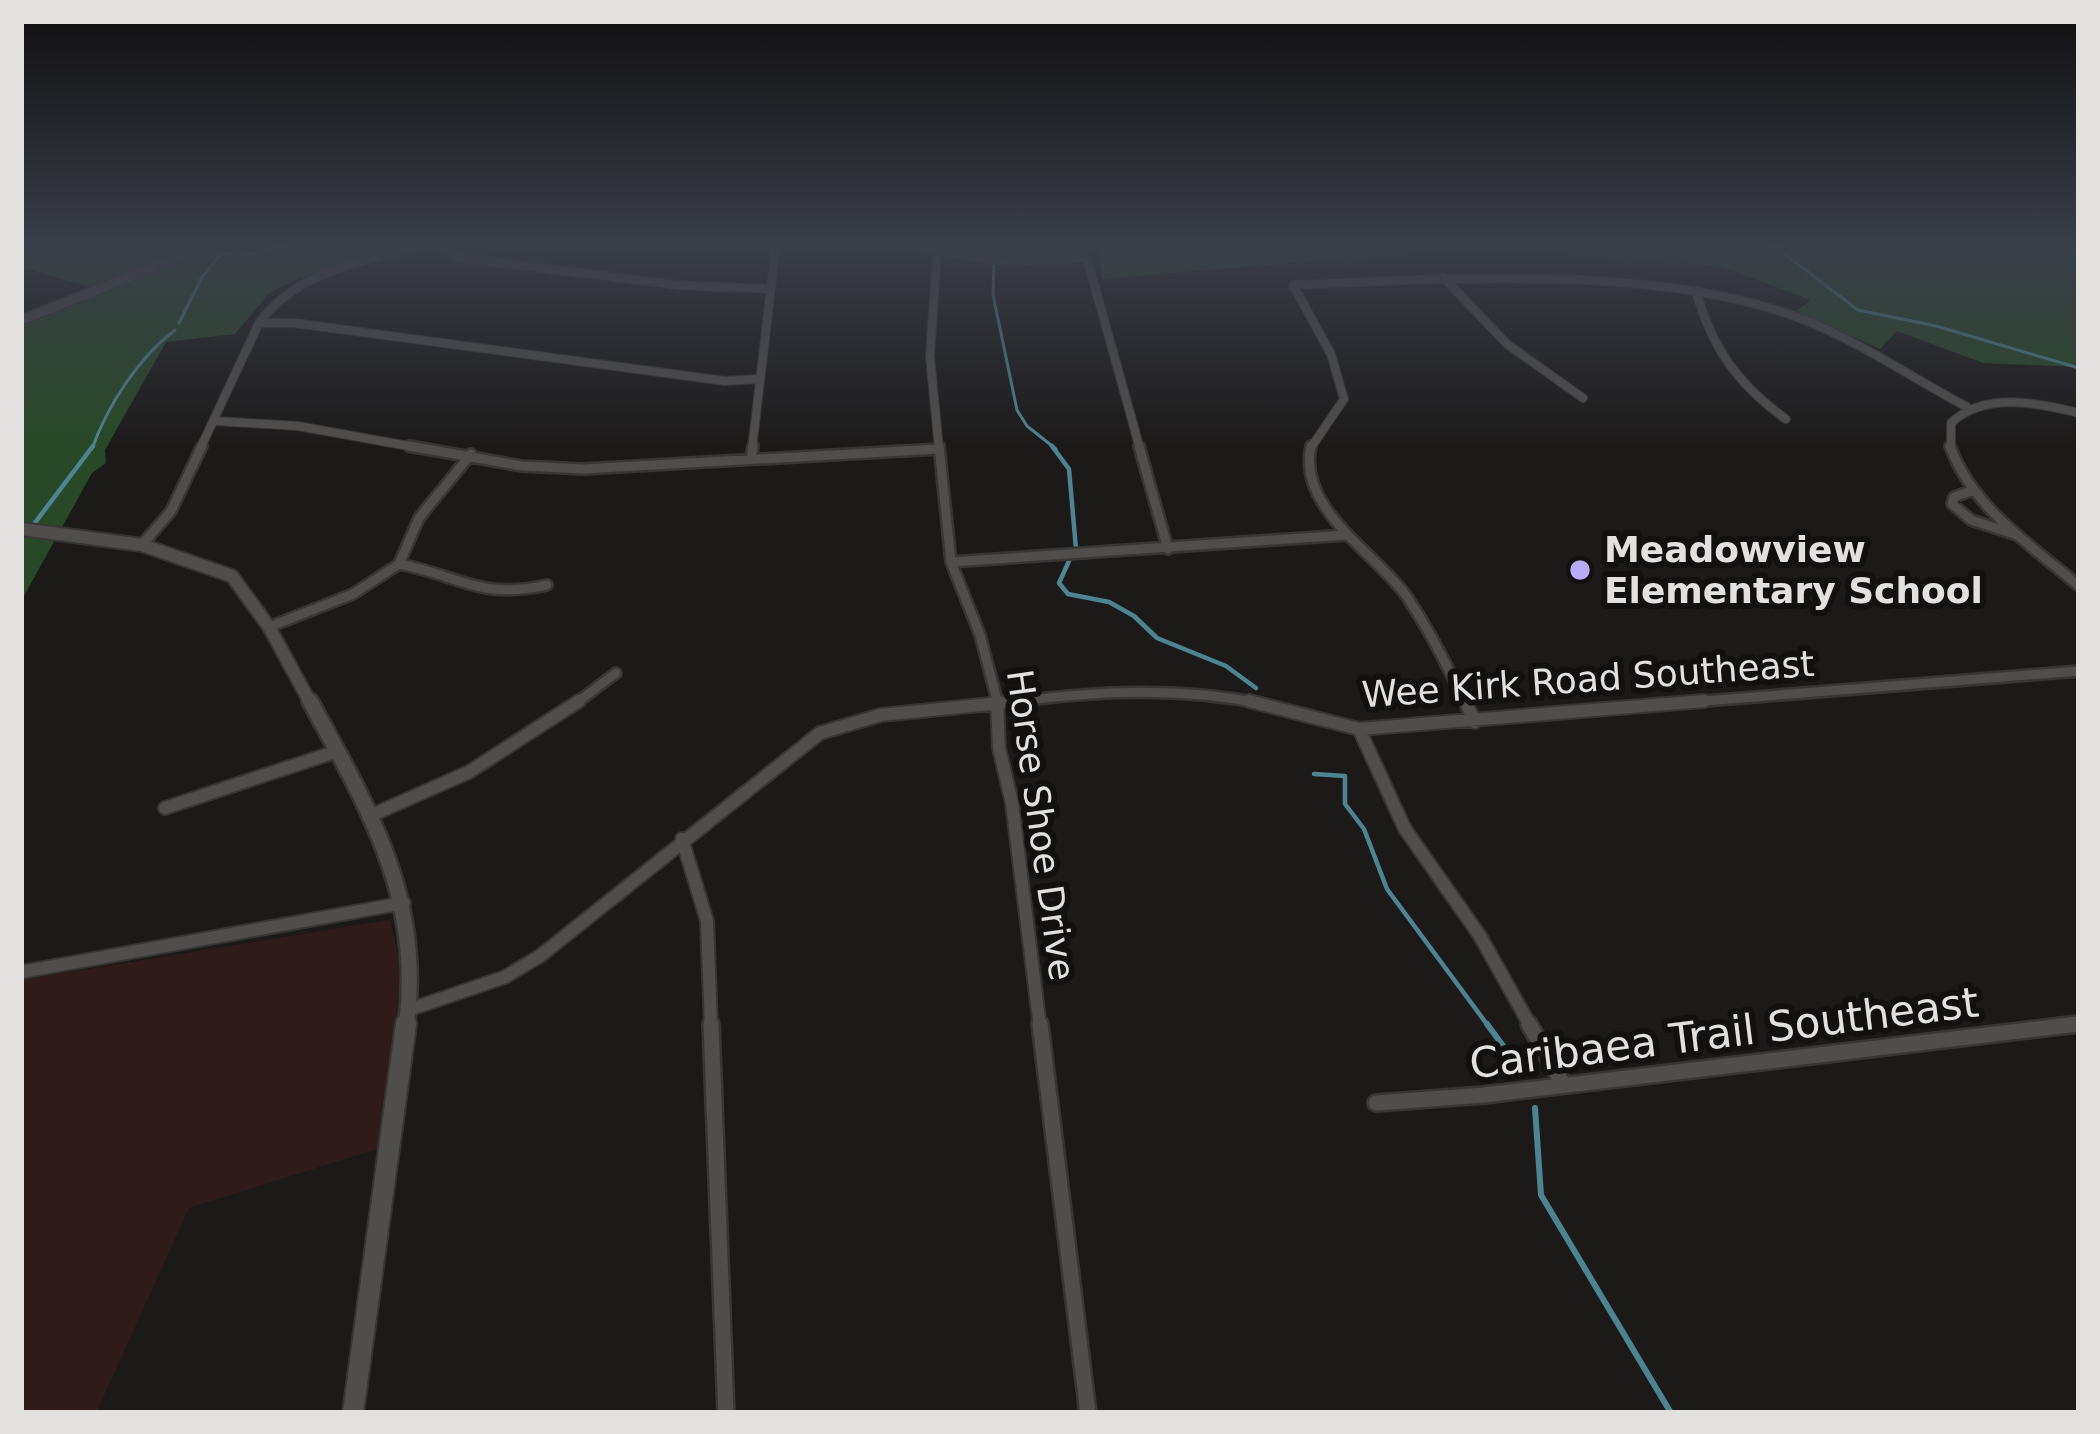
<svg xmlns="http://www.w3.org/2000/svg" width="2100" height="1434" font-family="'DejaVu Sans',sans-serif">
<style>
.commercial{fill:#2f1c1a}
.green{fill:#284927}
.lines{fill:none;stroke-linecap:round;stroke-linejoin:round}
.stream-far2{stroke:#4d8491;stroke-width:3}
.stream-far1{stroke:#4d8491;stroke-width:4.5}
.stream{stroke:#4d8491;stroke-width:6}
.minor-far3-casing{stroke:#373635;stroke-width:10}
.minor-far2-casing{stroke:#373635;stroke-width:14}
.minor-far1-casing{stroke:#373635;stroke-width:16}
.minor-casing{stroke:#373635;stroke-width:20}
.tertiary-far3-casing{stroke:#373635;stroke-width:12}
.tertiary-far2-casing{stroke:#373635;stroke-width:16}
.tertiary-far1-casing{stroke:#373635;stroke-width:20}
.tertiary-casing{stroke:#373635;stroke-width:24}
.minor-far3{stroke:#504e4c;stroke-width:8}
.minor-far2{stroke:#504e4c;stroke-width:9}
.minor-far1{stroke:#504e4c;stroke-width:12}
.minor{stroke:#504e4c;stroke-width:15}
.tertiary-far3{stroke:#504e4c;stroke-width:9}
.tertiary-far2{stroke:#504e4c;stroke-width:12}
.tertiary-far1{stroke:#504e4c;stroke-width:15}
.tertiary{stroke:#504e4c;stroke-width:20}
.poi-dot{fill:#b8abf7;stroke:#131110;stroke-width:4.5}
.labels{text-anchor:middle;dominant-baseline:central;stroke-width:12;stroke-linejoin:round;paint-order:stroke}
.poi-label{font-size:36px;font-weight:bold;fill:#e2e1e0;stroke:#131110;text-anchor:start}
.street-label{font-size:36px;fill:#e2e1e0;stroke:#131110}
.near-street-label{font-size:42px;fill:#e2e1e0;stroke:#131110}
</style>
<rect width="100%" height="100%" fill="#1c1a19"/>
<path class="commercial" d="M 390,920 L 406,989 L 393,1144 L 189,1208 L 96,1413 L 21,1413 L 21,980 Z"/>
<path class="green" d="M 21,245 L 219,245 L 217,250 C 239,263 267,250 290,246 C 329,239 374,245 413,245 L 301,277 L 269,293 L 235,334 L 166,342 L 105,450 L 106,463 L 92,473 L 21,601 L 21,321 L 96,289 L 21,267 Z
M 941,245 L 2079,245 L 2079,367 L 1983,363 L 1897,331 L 1880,349 L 1796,311 L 1811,300 L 1719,266 L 1489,246 L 1102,279 L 1098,251 L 1005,257 Z"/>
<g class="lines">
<path class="stream-far2" d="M 1773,245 L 1858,310 L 1936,326 L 2079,368
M 211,249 L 235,256 L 292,245
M 994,264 L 993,295 L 1017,410 L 1027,426 L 1056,449
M 179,323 L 202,277 L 222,253
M 92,449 C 107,406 139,357 175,330"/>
<path class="stream-far1" d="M 1052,446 L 1069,469 L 1076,549
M 34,524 L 93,446
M 1069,561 L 1059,583 L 1068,594 L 1109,602 L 1134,616 L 1157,638 L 1226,666 L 1256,688
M 1314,774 L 1345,776 L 1345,804 L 1364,829 L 1387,889 L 1489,1027"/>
<path class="stream" d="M 1487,1024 L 1517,1065
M 1535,1108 L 1541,1195 L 1671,1413"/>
<g class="minor-far3-casing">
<path id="minor-far3" d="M 434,245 L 461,258 L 677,285 L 770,289
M 907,245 L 1000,261 L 1087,258 L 1140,449
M 937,251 L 930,356 L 939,449
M 1443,277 L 1507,344 L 1583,398
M 1696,291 C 1712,348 1738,385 1786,419
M 259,323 L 294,323 L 725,381 L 760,379
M 215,421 L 298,426 L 425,449
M 200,449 L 259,323 C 298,270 362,262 422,245
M 752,449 L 776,245
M 1310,449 L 1344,399 L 1331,354 L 1293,285 C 1448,279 1659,263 1805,320 C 1860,342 1914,379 1967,407
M 1951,449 L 1951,423 C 1985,391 2038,403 2079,413"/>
</g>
<g class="minor-far2-casing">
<path id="minor-far2" d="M 409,446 L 522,466 L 583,469 L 939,449
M 939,446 L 951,562 L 980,635 L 998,704
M 1139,446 L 1168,549
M 1311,446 C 1297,510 1377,553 1407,597 C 1430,631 1448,668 1466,704
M 1950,446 C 1973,509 2030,544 2079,586
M 751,459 L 753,446
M 1974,490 L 1954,497 L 1952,504 L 1971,520 L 2017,535
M 142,545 L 171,511 L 202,446
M 951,562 L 1347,535
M 399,564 C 461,576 479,600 547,585
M 269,627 L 353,594 L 399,564 L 419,518 L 471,454
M 575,704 L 616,673
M 999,704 C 1090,691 1174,686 1264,704
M 1667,704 L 2079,671"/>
</g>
<g class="minor-far1-casing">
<path id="minor-far1" d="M 997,701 L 999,748 L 1012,803 L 1040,1027
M 1249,701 L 1359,729 L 1704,701
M 1465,701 L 1475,722
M 1359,729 L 1405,829 L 1480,936 L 1531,1027
M 165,808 L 338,751
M 372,815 L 469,772 L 579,701
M 682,839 L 707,921 L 711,1027
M 21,972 L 404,903
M 408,1010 L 505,977 L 540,956 L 820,733 L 881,715 L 1020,701
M 2053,1027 L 2079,1024"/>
</g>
<g class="minor-casing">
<path id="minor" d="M 711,1024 L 726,1413
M 1040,1024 L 1088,1413
M 1529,1024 L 1563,1084
M 1376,1103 L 1484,1095 L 2078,1024"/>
</g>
<g class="tertiary-far3-casing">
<path id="tertiary-far3" d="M 21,320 L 210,245"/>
</g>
<g class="tertiary-far2-casing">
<path id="tertiary-far2" d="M 21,529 L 142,545 L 232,576 L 269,627 L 311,704"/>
</g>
<g class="tertiary-far1-casing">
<path id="tertiary-far1" d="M 310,701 C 369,809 424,900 406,1027"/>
</g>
<g class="tertiary-casing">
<path id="tertiary" d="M 353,1413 L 406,1024"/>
</g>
<use href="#minor-far3" class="minor-far3"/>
<use href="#minor-far2" class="minor-far2"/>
<use href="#minor-far1" class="minor-far1"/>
<use href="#minor" class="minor"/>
<use href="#tertiary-far3" class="tertiary-far3"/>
<use href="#tertiary-far2" class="tertiary-far2"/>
<use href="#tertiary-far1" class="tertiary-far1"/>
<use href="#tertiary" class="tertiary"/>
</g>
<linearGradient id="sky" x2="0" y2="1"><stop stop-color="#0f0e0e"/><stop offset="0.55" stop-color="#3a3e49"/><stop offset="1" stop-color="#3a3e49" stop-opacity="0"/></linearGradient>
<rect width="2100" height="446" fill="url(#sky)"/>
<circle class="poi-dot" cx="1580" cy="570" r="12"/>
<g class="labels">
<g class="poi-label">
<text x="1604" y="549">Meadowview<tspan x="1604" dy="41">Elementary School</tspan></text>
</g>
<g class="street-label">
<text transform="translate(1588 679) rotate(-4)">Wee Kirk Road Southeast</text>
<text transform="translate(1041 825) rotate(82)">Horse Shoe Drive</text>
</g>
<g class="near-street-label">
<text transform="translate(1724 1033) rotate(-7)">Caribaea Trail Southeast</text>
</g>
</g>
<rect width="2100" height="1434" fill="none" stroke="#e2e1e0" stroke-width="48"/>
</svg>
